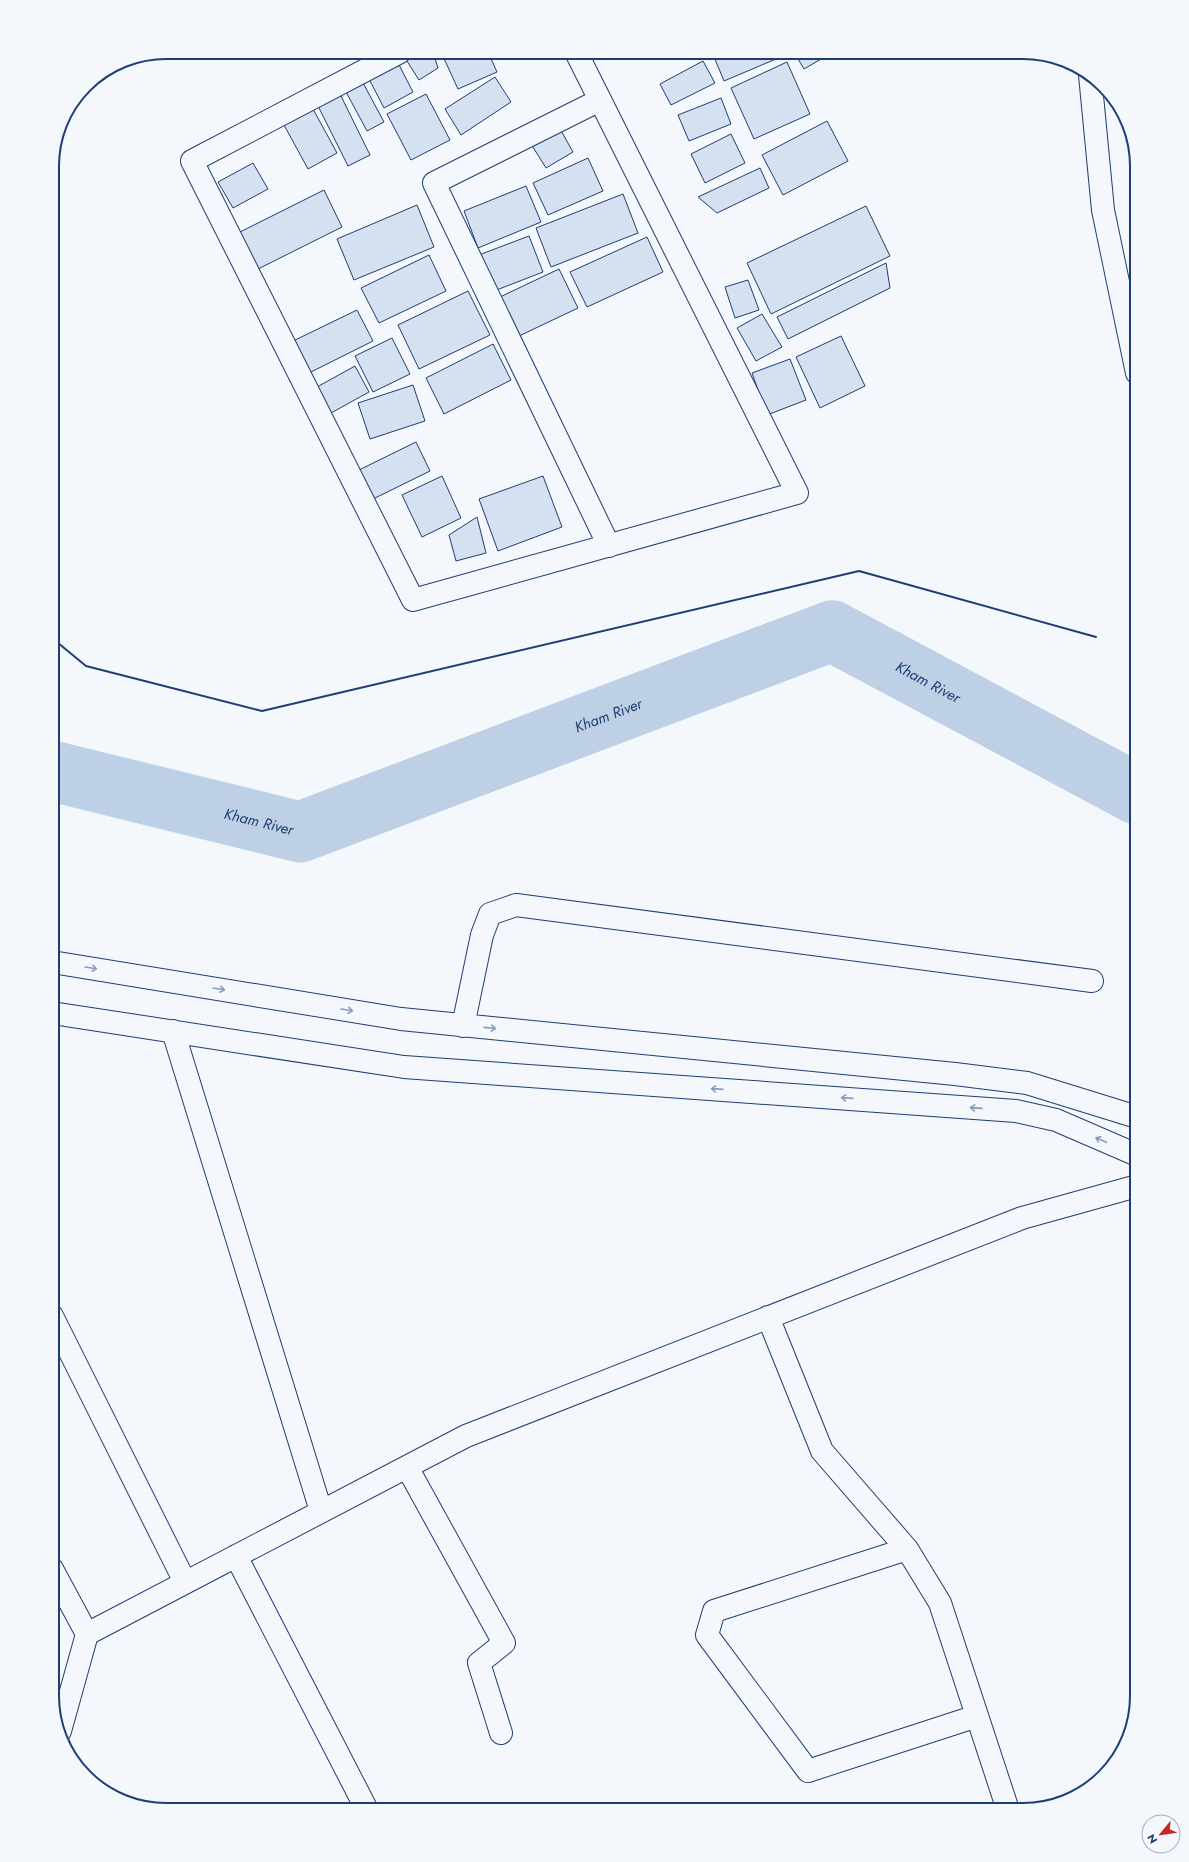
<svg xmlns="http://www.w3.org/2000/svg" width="1189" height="1862" font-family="Jost,sans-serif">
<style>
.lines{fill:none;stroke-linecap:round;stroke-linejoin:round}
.river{stroke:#bed0e5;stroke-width:61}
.building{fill:#d5e0f0;stroke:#1d3f73}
.street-casing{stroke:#1d3f73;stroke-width:24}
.secondary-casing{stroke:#1d3f73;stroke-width:24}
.street{stroke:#f4f7fb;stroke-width:22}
.secondary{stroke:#f4f7fb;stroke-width:22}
.wall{stroke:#1d3f73;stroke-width:2}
.oneway{stroke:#889bb7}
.labels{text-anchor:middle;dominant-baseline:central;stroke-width:3;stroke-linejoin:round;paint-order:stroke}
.water-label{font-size:15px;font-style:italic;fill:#1d3f73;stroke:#f4f7fb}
.rim{fill:none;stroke:#1d3f73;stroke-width:2}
</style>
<rect width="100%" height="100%" fill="#f4f7fb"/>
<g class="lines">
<path class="river" id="s1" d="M 52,771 L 300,832 L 832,631 L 1137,794"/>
</g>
<path class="building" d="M 414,52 L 433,52 L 438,68 L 419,80 L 405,58 Z
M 441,52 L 488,52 L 497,72 L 458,89 Z
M 712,52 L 781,52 L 783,56 L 724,81 Z
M 794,52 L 827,52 L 828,55 L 804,69 Z
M 703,61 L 715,83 L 671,105 L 660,84 Z
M 787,62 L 810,114 L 754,139 L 731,88 Z
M 398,63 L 413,92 L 384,108 L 369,79 Z
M 495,77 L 511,102 L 461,135 L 445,109 Z
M 362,81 L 384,122 L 367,131 L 345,90 Z
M 340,94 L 370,155 L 348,166 L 317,104 Z
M 426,94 L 450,140 L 411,160 L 387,114 Z
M 721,98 L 731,124 L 689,141 L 678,115 Z
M 313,109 L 337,153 L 308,169 L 284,125 Z
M 827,121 L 848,161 L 783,195 L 762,155 Z
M 559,127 L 573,152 L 546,168 L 531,144 Z
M 731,134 L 745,163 L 705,183 L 691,154 Z
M 588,158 L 603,191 L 548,215 L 533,183 Z
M 253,163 L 268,189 L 233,208 L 218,182 Z
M 760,168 L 769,188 L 717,213 L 698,197 Z
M 526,186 L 541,222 L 478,248 L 464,211 Z
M 324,190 L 342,227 L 256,270 L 238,233 Z
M 623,194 L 638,233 L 551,267 L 536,228 Z
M 417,205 L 434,247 L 354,280 L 337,239 Z
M 866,206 L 890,256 L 771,314 L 747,263 Z
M 529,236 L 543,272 L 494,291 L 479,255 Z
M 647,237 L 663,272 L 587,307 L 570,272 Z
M 429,255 L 446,291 L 379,323 L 361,288 Z
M 886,263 L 890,288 L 788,339 L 777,317 Z
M 559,269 L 578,308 L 519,336 L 500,297 Z
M 748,280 L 759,310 L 735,318 L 725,287 Z
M 468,291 L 490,335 L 419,369 L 398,325 Z
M 357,310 L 373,341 L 307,374 L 291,342 Z
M 762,314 L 782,347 L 756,361 L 737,328 Z
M 841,336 L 865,386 L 820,408 L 796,357 Z
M 392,338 L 410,374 L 373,392 L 355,356 Z
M 493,344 L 511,380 L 444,414 L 426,378 Z
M 790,359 L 806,400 L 767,415 L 752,373 Z
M 355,366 L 369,392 L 331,413 L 317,387 Z
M 413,385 L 425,421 L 370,439 L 358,403 Z
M 416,442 L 430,471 L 373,499 L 359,470 Z
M 442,476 L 461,518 L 422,537 L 402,495 Z
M 543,476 L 562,527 L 498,551 L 479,499 Z
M 477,517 L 486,553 L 456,561 L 449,535 Z
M 1137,692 L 1137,708 L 1134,702 L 1134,697 Z"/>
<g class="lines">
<g class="street-casing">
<path id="street" d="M 400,52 L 192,161 L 413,600 L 797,493 L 576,52
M 600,100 L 434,183 L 609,546
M 52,962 L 401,1019 L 955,1074 L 1027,1083 L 1137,1117
M 52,1013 L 404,1067 L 1016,1111 L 1056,1120 L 1137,1155
M 463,1026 L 482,935 L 490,914 L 516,905 L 1092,981
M 173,1031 L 321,1511
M 52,1316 L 185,1582
M 768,1317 L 822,1451 L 907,1549 L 940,1603 L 1008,1810
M 407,1467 L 504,1643 L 479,1663 L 501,1733
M 907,1549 L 714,1611 L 707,1635 L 808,1771 L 977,1716
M 236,1556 L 367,1810
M 52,1569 L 87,1634
M 60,1731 L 87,1634 L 466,1436 L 1022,1218 L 1137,1186"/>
</g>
<g class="secondary-casing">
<path id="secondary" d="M 1090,75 L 1103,210 L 1137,373"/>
</g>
<use href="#street" class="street"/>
<use href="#secondary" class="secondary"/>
<path class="wall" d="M 52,638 L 86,666 L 262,711 L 859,571 L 1096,637"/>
</g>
<defs><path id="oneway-shaft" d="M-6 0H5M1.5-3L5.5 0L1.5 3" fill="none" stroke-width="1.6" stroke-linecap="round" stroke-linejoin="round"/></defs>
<g class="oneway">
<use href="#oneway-shaft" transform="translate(91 968) rotate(9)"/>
<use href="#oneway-shaft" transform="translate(219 989) rotate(9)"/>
<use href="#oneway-shaft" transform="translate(347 1010) rotate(9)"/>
<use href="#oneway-shaft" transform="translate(490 1028) rotate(6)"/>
<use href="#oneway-shaft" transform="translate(717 1089) rotate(-176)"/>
<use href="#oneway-shaft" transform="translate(847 1098) rotate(-176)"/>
<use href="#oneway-shaft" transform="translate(976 1108) rotate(-176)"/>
<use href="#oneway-shaft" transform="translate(1101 1140) rotate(-157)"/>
</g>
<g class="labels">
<g class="water-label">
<text stroke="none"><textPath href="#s1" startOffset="933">Kham River</textPath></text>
<text stroke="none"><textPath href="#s1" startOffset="585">Kham River</textPath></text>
<text stroke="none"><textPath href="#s1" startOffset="213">Kham River</textPath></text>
</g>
</g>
<path d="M0 0H1189V1862H0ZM166 59H1023A107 107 0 0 1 1130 166V1696A107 107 0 0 1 1023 1803H166A107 107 0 0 1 59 1696V166A107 107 0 0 1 166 59Z" fill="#f4f7fb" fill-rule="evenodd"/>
<path class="rim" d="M166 59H1023A107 107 0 0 1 1130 166V1696A107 107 0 0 1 1023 1803H166A107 107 0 0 1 59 1696V166A107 107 0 0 1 166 59Z"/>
<g transform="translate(1161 1834) rotate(241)"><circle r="19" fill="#f4f7fb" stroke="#9eadc5"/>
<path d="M0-3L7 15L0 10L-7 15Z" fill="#c62828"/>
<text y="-6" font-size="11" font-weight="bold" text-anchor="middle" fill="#1d3f73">N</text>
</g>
</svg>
